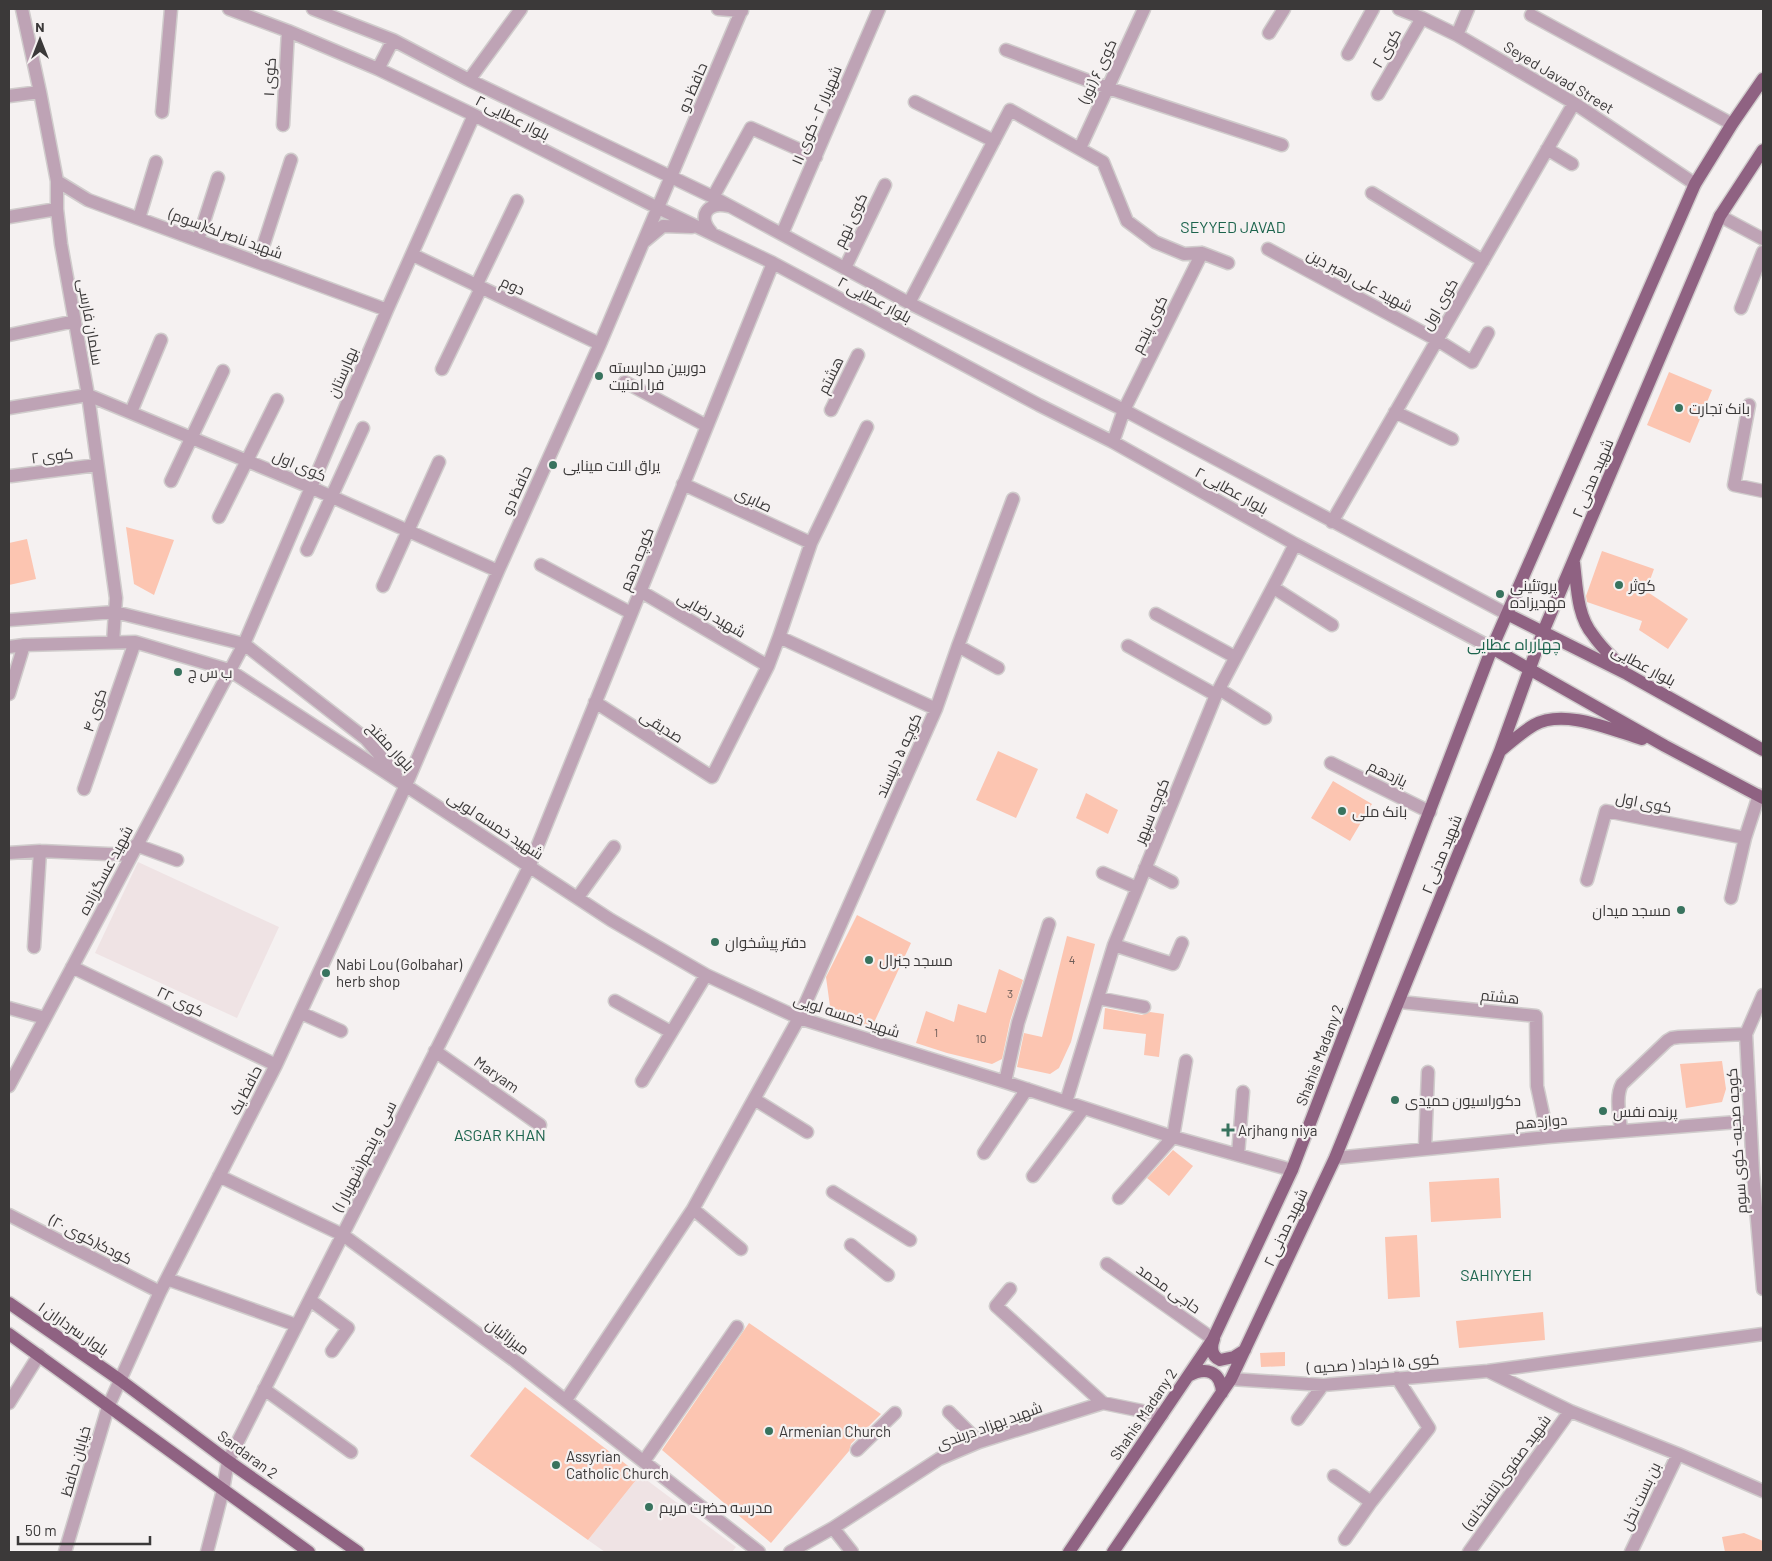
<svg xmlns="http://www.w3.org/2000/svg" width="1772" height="1561" font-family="Barlow,Cairo,sans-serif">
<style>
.built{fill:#efe3e4}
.building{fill:#fcc5b1}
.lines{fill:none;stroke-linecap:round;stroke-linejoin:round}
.minor-casing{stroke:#d0cccc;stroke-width:15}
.major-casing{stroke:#d0cccc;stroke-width:15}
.minor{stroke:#bea3b5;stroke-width:12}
.major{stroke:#8f6282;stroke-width:12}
.poi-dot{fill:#38735e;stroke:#f5f1f1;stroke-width:2}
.labels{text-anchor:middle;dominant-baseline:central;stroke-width:4.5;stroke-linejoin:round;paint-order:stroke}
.number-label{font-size:12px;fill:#6b5c57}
.street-label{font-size:15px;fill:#3b3939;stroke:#f5f1f1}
.poi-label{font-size:15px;fill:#3b3939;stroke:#f5f1f1;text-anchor:start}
.neighbourhood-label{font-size:16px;fill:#1c644d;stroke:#f5f1f1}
</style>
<rect width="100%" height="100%" fill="#f5f1f1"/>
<path class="built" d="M 138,862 L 279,927 L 237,1018 L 95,953 Z
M 640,1475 L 736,1547 L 732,1552 L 605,1552 L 588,1540 Z"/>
<path class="building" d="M 1669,372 L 1712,390 L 1690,443 L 1647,425 Z
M 126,527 L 174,540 L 154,595 L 134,584 Z
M 27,539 L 36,579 L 9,585 L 9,543 Z
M 1602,551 L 1654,569 L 1646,591 L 1688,619 L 1668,649 L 1639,630 L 1642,621 L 1587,602 L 1586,596 Z
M 998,751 L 1038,769 L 1016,818 L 976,800 Z
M 1333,781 L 1372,804 L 1350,841 L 1311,818 Z
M 1086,793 L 1118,810 L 1108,834 L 1076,818 Z
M 857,915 L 911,943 L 871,1029 L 831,1014 L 826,977 Z
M 1067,936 L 1095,944 L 1071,1042 L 1059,1068 L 1050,1074 L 1017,1067 L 1024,1033 L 1042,1037 Z
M 999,969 L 1023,980 L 1010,1021 L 1002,1059 L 992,1064 L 947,1053 L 916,1043 L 926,1011 L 954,1022 L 958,1004 L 986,1013 Z
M 1105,1008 L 1142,1015 L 1150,1012 L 1164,1014 L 1159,1057 L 1144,1055 L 1146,1034 L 1103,1029 Z
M 1722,1061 L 1726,1089 L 1722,1102 L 1686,1108 L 1680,1064 Z
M 1173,1150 L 1193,1166 L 1169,1196 L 1147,1178 Z
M 1499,1178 L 1501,1218 L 1431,1222 L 1429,1182 Z
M 1417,1235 L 1420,1297 L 1388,1299 L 1385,1237 Z
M 1543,1312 L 1545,1340 L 1459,1348 L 1456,1321 Z
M 749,1323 L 881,1414 L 851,1444 L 849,1451 L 771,1543 L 662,1450 Z
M 1285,1352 L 1285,1366 L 1261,1367 L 1260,1353 Z
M 525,1387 L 640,1475 L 588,1540 L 470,1456 Z
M 1744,1533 L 1763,1541 L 1763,1552 L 1725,1552 L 1722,1537 Z"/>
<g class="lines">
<g class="minor-casing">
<path id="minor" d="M 22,9 L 40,92 L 57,181 L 57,209 L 61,244 L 88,395 L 116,598 L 113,642
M 229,9 L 288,31 L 378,69 L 474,115 L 658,208 L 773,263 L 1039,405 L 1113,442 L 1295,544 L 1492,648
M 313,9 L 393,40 L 469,80 L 713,197 L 909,303 L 1124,410 L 1507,614
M 718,9 L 742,11
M 1399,9 L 1422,18 L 1457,35 L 1574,103 L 1695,184
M 1531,15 L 1732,124
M 1269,33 L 1284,9
M 1457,35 L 1468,9
M 1006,50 L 1108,88 L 1282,145
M 1348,54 L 1373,9
M 378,69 L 393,40
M 469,80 L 521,9
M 1378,94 L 1422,18
M 9,96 L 40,92
M 915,102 L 994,141
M 162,112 L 171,9
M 283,125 L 288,31
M 1080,148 L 1144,9
M 1547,149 L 1572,164
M 57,181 L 88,200 L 387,310
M 1372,193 L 1483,261
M 713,197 L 751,128 L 816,157
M 1720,216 L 1763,239
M 9,217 L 57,209
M 139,218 L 156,162
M 711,232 C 697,216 708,201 728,206
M 782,234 L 879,9
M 198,240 L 218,178
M 645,241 L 663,226 L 692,227
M 1268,249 L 1437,340 L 1472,362 L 1488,333
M 413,255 L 600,344
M 258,262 L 291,160
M 845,268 L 885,185
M 476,286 L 517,201
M 909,303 L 1010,110 L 1103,162 L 1127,221 L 1155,242 L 1184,254 L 1202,253 L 1228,263
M 1741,308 L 1763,252
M 9,335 L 75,321
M 442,369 L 481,288
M 625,382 L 707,426
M 1749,405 L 1734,485 L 1763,491
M 9,408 L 88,395 L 310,487 L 498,571
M 831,410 L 858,355
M 131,412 L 161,340
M 1395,412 L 1452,439
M 867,427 L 811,543 L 779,637 L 936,709
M 1113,442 L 1124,410 L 1202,253
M 11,476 L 97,465
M 171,481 L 223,371
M 683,484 L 811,543
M 219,517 L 277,400
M 1332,522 L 1574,103
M 307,550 L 363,428
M 541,565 L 631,613
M 383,586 L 439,462
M 1274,588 L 1332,625
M 640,591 L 768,666
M 1156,614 L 1235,657
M 9,620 L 115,612 L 244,644 L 366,739 L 396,774
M 958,646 L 998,668
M 1128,646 L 1216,695
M 9,647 L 24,645 L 135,642 L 229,670 L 611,920 L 706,975 L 799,1018 L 1005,1082 L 1173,1137 L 1292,1170
M 1219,689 L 1265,718
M 9,694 L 24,645
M 595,702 L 712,777 L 768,666 L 779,637
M 1331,763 L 1430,812
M 84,789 L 135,642
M 136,845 L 177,860
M 9,853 L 40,851 L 131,855
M 1145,868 L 1172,882
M 1103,873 L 1137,888
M 1587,880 L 1606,811 L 1745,838
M 578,897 L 614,847
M 1731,898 L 1745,838 L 1759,795
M 1114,945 L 1173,964 L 1182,943
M 34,947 L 40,851
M 72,967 L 276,1065
M 1763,995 L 1746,1034 L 1753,1173 L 1763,1289
M 1098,998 L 1144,1007
M 615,1001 L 671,1032
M 1400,1002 L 1536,1016 L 1537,1086 L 1548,1137
M 9,1008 L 45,1018
M 301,1013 L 341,1031
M 435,1051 L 540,1125
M 642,1081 L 706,975
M 1005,1082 L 1018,1023 L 1049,924
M 9,1086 L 244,644 L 387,310 L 474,115
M 754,1099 L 807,1132
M 1066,1102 L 1114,945 L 1216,695 C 1242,644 1270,595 1295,544
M 1621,1131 C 1620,1116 1615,1097 1622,1084 L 1667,1041 L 1672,1038 L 1679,1037 L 1746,1034
M 1425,1148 L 1428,1072
M 984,1153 L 1027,1089
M 1238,1155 L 1243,1092
M 1335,1158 L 1548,1137 L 1750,1121
M 219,1176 L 343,1235 L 515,1361 L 759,1552
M 1033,1176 L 1084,1108
M 833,1192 L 910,1240
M 1119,1198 L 1173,1137 L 1186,1061
M 693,1209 L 741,1249
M 9,1215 L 160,1292
M 851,1245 L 888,1275
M 1107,1264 L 1213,1339
M 167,1279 L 296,1325
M 1010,1289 L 996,1306 L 1103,1403
M 310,1300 L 348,1328 L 332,1351
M 1488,1371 L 1570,1411 L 1678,1454 L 1763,1491
M 1231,1379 L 1323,1385 L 1488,1371 L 1763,1334
M 264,1389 L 351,1452
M 566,1400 L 693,1209 L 799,1018 L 936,709 L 958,646 L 1013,499
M 9,1403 L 39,1355
M 949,1412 L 979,1442
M 1298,1419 L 1323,1385
M 857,1450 L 895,1413
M 644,1461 L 737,1327
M 1334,1476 L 1371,1502
M 833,1528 L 852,1552
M 1345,1539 L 1371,1502 L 1429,1428 L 1397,1378
M 65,1552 L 108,1407 L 160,1292 L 276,1065 L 406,785 L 498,571 L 600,344 L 742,9
M 207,1552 L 223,1490 L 228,1461 L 529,867 L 773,263
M 790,1552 L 833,1528 L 939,1459 L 979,1442 L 1103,1403 L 1162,1415
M 1469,1552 L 1570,1411
M 1631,1552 L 1678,1454"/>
</g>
<g class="major-casing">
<path id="major" d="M 1574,563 C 1577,587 1577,616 1593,635 C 1601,647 1612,657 1622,668
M 1507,614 L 1627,674 L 1763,750
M 1492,648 L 1665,746 L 1763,798
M 1500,751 C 1511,742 1522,732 1534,725 C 1564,708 1612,730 1642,739
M 9,1303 L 120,1380 L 228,1461 L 358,1552
M 9,1334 L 309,1552
M 1214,1339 C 1211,1347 1211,1356 1220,1360 L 1234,1357 L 1245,1350
M 1188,1376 C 1206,1366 1221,1371 1222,1393
M 1069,1552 L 1213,1339 L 1292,1170 L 1492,648 L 1695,184 L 1732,124 L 1763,79
M 1113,1552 L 1231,1379 L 1335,1158 L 1500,751 L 1543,632 L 1720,216 L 1763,150"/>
</g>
<use href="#minor" class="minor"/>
<use href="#major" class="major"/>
</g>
<g class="poi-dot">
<circle cx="599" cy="376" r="5"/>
<circle cx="1679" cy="408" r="5"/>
<circle cx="553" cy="465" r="5"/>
<circle cx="1619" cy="585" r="5"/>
<circle cx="1500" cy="594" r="5"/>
<circle cx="178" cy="672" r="5"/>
<circle cx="1342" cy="811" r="5"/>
<circle cx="1681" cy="910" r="5"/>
<circle cx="715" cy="942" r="5"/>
<circle cx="869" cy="960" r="5"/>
<circle cx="326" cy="973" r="5"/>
<circle cx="1395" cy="1100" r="5"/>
<circle cx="1603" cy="1111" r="5"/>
<path d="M1225.5 1122.5h5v5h5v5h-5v5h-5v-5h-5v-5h5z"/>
<circle cx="769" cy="1431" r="5"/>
<circle cx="556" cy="1465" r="5"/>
<circle cx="649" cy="1507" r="5"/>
</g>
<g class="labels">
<g class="number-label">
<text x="1072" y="959">4</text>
<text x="1010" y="993">3</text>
<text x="936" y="1032">1</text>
<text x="981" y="1038">10</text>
</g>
<g class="street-label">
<text transform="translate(1386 48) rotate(-60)">کوی ۲</text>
<text transform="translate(1097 71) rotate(-65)">کوی ۶ (نور)</text>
<text transform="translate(269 77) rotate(-87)">کوی ۱</text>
<text transform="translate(1559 77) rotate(31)">Seyed Javad Street</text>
<text transform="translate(692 87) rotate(-67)">حافظ دو</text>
<text transform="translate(816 115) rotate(-67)">شهریار ۲ - کوی ۱۱</text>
<text transform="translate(513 117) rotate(27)">بلوار عطایی ۲</text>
<text transform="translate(850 220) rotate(-65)">کوی نهم</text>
<text transform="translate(226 233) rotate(20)">شهید ناصر لک(سوم)</text>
<text transform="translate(1360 280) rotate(28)">شهید علی رهبر دین</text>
<text transform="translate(513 285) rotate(25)">دوم</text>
<text transform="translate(875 299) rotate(28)">بلوار عطایی ۲</text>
<text transform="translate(1439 304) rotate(-60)">کوی اول</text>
<text transform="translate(91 322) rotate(80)">سلمان فارسی</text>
<text transform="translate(1149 324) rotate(-64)">کوی پنجم</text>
<text transform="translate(342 372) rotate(-67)">بهارستان</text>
<text transform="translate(830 375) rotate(-64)">هشتم</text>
<text transform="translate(52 455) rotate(-7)">کوی ۲</text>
<text transform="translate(300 465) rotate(23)">کوی اول</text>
<text transform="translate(1592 478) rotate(-67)">شهید مدنی ۲</text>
<text transform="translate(516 490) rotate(-66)">حافظ دو</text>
<text transform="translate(1232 490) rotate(29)">بلوار عطایی ۲</text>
<text transform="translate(754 499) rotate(25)">صابری</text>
<text transform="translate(636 559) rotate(-68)">کوچه دهم</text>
<text transform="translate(712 614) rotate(30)">شهید رضایی</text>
<text transform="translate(1644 665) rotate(28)">بلوار عطایی</text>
<text transform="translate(94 710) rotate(-71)">کوی ۴</text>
<text transform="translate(662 726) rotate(32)">صدیقی</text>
<text transform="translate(391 746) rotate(47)">بلوار مفتح</text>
<text transform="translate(898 755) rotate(-66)">کوچه ۵ دلپسند</text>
<text transform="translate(1388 773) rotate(26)">یازدهم</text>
<text transform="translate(1644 802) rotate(11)">کوی اول</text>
<text transform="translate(1151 811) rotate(-68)">کوچه سپهر</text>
<text transform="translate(496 825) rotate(33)">شهید خمسه لویی</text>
<text transform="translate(1441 854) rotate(-68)">شهید مدنی ۲</text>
<text transform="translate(105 870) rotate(-62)">شهید عسگرزاده</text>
<text transform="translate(1500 996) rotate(6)">هشتم</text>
<text transform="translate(181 1001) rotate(26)">کوی ۲۲</text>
<text transform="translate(847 1015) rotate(18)">شهید خمسه لویی</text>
<text transform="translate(1319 1055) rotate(-69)">Shahis Madany 2</text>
<text transform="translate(497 1074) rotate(35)">Maryam</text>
<text transform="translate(245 1090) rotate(-63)">حافظ یک</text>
<text transform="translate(1541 1121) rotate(-5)">دوازدهم</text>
<text transform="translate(1736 1141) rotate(-94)">کوچه صحیه- کوی سوم</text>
<text transform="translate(364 1156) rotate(-63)">سی و پنجم(شهریار ۱)</text>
<text transform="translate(1285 1227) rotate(-65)">شهید مدنی ۲</text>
<text transform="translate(91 1239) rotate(27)">کودک(کوی ۲۰)</text>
<text transform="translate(1169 1288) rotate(35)">حاجی محمد</text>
<text transform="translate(74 1328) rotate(35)">بلوار سرداران ۱</text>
<text transform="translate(508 1336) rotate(37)">میرزائیان</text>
<text transform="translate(1373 1363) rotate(-4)">کوی ۱۵ خرداد ( صحیه )</text>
<text transform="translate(1143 1414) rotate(-56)">Shahis Madany 2</text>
<text transform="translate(989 1425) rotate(-20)">شهید بهزاد دربندی</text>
<text transform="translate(248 1454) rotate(36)">Sardaran 2</text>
<text transform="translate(75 1461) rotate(-74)">خیابان حافظ</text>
<text transform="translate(1506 1472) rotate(-54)">شهید صفوی(تلفنخانه)</text>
<text transform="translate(1640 1496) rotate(-65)">بن بست نخل</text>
</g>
<g class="poi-label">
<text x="609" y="367">دوربین مداربسته<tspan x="609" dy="17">فرا امنیت</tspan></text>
<text x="1689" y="408">بانک تجارت</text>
<text x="563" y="465">یراق الات مینایی</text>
<text x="1510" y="585">پروتئينی<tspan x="1510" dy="17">مهديزاده</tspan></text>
<text x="1629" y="585">کوثر</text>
<text x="188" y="672">ب س ج</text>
<text x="1352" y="811">بانک ملی</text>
<text x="1671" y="910" text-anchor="end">مسجد میدان</text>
<text x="725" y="942">دفتر پیشخوان</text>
<text x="879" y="960">مسجد جنرال</text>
<text x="336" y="964">Nabi Lou (Golbahar)<tspan x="336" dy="17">herb shop</tspan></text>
<text x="1405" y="1100">دکوراسیون حمیدی</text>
<text x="1613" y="1111">پرنده نفس</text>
<text x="1238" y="1130">Arjhang niya</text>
<text x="779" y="1431">Armenian Church</text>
<text x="566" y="1456">Assyrian<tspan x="566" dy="17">Catholic Church</tspan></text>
<text x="659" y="1507">مدرسه حضرت مریم</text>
</g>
<g class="neighbourhood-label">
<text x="1233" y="226">SEYYED JAVAD</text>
<text x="1514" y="643">چهارراه عطایی</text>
<text x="500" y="1134">ASGAR KHAN</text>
<text x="1496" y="1274">SAHIYYEH</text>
</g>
</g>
<rect width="1772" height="1561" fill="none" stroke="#3b3939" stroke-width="20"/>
<g transform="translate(40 40)" stroke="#f5f1f1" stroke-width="4" paint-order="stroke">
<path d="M0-4L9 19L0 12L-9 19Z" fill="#3b3939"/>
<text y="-8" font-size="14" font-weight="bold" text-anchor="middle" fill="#3b3939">N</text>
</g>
<path d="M18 1536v8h132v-8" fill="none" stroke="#3b3939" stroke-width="2.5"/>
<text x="25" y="1536" font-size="15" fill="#3b3939" stroke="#f5f1f1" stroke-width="4" paint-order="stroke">50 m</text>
</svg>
